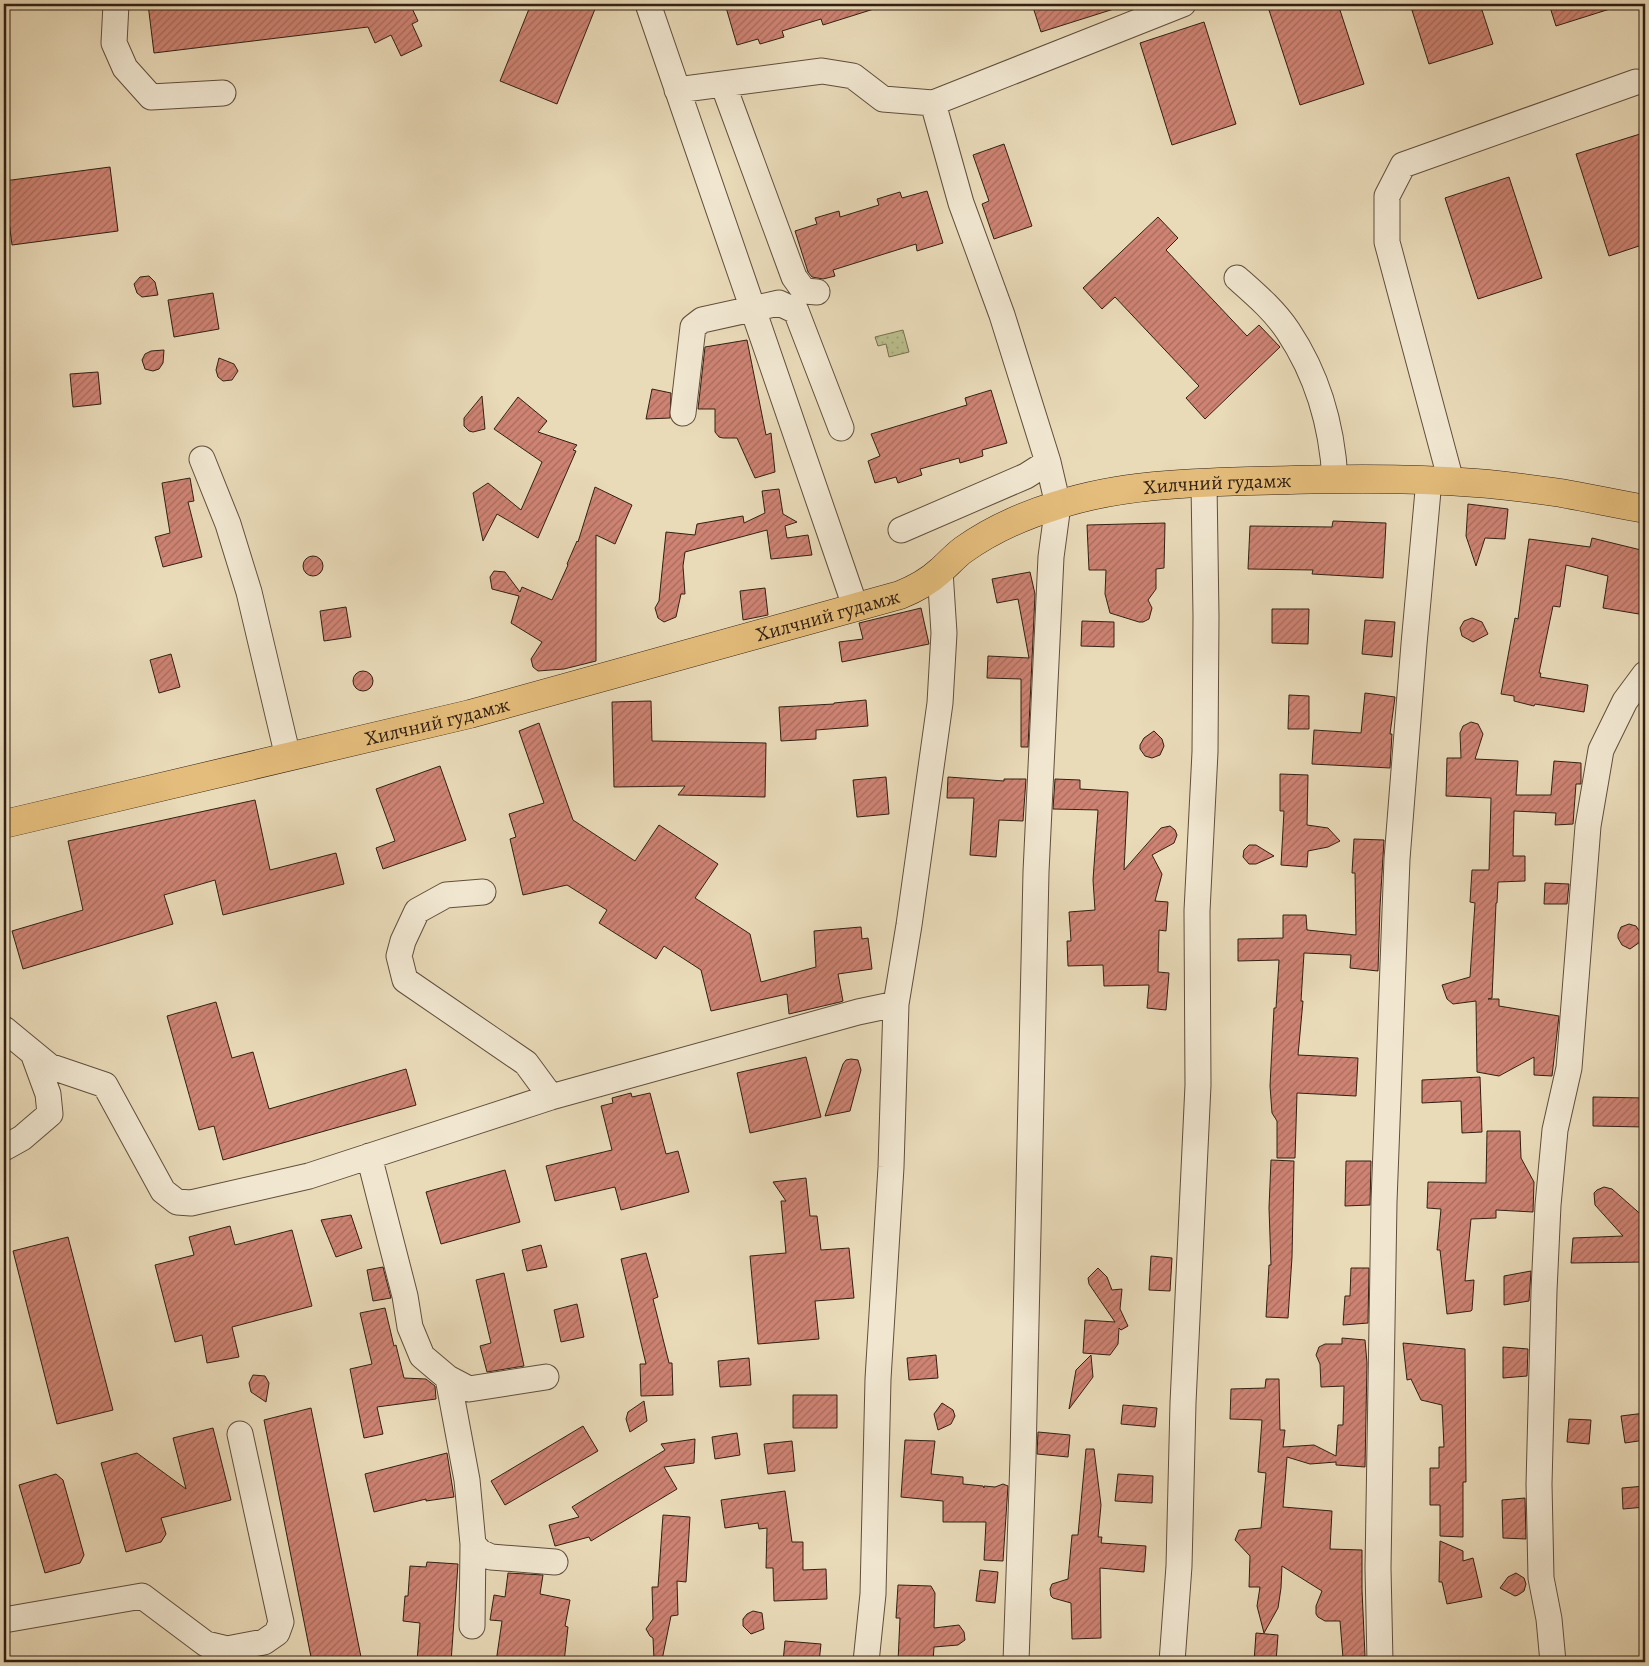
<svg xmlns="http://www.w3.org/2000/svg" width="1649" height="1666" font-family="Alegreya,serif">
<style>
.park{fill:url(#park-dots);stroke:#766f50}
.building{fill:url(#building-hatch);stroke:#322013}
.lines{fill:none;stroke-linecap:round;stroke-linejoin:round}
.minor-casing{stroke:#604e3c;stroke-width:27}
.major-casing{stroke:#322013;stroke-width:29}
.minor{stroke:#f1e7d1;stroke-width:25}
.major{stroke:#e4bd7c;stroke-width:28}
.labels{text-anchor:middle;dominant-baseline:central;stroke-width:4.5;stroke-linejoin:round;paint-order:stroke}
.street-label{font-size:20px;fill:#322013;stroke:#f1e7d1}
</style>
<defs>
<pattern id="park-dots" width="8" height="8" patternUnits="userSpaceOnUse" patternTransform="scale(1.25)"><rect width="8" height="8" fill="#babe8d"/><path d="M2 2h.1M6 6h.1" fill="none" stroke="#a0a379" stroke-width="1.8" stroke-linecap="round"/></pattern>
<pattern id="building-hatch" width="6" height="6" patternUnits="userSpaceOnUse" patternTransform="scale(1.25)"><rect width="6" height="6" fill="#ce8373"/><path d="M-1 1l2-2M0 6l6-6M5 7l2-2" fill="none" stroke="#a86b5d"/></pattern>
</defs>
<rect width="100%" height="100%" fill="#e9dab8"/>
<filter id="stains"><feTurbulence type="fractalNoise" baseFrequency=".004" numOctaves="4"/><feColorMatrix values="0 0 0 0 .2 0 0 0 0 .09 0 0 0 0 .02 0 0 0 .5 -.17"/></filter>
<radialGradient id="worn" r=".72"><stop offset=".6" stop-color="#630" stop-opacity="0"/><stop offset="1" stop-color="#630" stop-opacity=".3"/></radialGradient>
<path class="park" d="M 903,330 L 909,352 L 889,357 L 886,344 L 878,346 L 875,337 Z"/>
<path class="building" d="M 148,4 L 410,4 L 418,21 L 412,24 L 422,46 L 401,56 L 391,35 L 375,43 L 368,27 L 154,53 Z
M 531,4 L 597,4 L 557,104 L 500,81 Z
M 725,4 L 876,4 L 877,8 L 823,25 L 821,19 L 782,31 L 784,37 L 760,44 L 758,39 L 737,45 Z
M 1032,4 L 1116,4 L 1117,8 L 1041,32 Z
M 1267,4 L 1338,4 L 1364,84 L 1300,105 Z
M 1410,4 L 1480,4 L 1493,44 L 1429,64 Z
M 1549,4 L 1612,4 L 1613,8 L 1556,26 Z
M 1204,22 L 1236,124 L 1172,145 L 1140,43 Z
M 1640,134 L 1645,150 L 1645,244 L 1609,256 L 1576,154 Z
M 1004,144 L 1032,226 L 994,239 L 982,204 L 989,201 L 973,155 Z
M 110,167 L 118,231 L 12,245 L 4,181 Z
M 1509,177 L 1542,278 L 1478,299 L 1445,198 Z
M 927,191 L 943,243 L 917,251 L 916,244 L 833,270 L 835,276 L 823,279 L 812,277 L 808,272 L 795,231 L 817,224 L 815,218 L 839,211 L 840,217 L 879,205 L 877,199 L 900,192 L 902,198 Z
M 1158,217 L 1178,238 L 1166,250 L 1247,336 L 1259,325 L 1280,347 L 1205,419 L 1186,398 L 1199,386 L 1115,297 L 1102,309 L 1083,288 Z
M 149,276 L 155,282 L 158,295 L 142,297 L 137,293 L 134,284 L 140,277 Z
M 213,293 L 219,329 L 174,337 L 168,300 Z
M 747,340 L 766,435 L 771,433 L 775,472 L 755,478 L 737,438 L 723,438 L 719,437 L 715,432 L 715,409 L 698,409 L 705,347 Z
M 164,350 L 163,363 L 159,369 L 153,371 L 145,369 L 142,360 L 145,354 L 151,351 Z
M 219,358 L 234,364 L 238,371 L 232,380 L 223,381 L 218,377 L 216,370 Z
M 98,372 L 101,404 L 73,407 L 70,374 Z
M 652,389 L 671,393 L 670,418 L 646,419 Z
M 991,390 L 1007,443 L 982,450 L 983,456 L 960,463 L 959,458 L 920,469 L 922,475 L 898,483 L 896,477 L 875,483 L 868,461 L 880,456 L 871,434 L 967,405 L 965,398 Z
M 482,396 L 485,429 L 473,432 L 469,431 L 464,426 L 464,418 Z
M 518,397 L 547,421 L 538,432 L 577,445 L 573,450 L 576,451 L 538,538 L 497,514 L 483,541 L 473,493 L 488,483 L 521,510 L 542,462 L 494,429 Z
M 190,478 L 194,501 L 188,502 L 202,557 L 163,567 L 155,537 L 170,533 L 162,483 Z
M 595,487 L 632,505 L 615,544 L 596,535 L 596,661 L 564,669 L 538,671 L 533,667 L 531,659 L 542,642 L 511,623 L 519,596 L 492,589 L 490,577 L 494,571 L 505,572 L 520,592 L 522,587 L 552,600 L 568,565 L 567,564 L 577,541 L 578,542 Z
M 779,489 L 783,514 L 797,522 L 785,526 L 787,538 L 808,535 L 812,555 L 771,559 L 767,530 L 685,552 L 683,566 L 685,594 L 681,594 L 676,617 L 664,622 L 658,618 L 655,608 L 659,601 L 666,532 L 695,535 L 697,524 L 743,516 L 744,523 L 765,513 L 762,491 Z
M 1468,504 L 1508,509 L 1505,539 L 1485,538 L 1476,566 L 1466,536 Z
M 1333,521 L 1386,523 L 1383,578 L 1312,574 L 1313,570 L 1248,569 L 1250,526 L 1332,527 Z
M 1165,523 L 1164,568 L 1156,569 L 1156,589 L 1148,600 L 1152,608 L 1149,619 L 1143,622 L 1139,622 L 1110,613 L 1105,594 L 1106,570 L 1089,570 L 1087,525 Z
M 1592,538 L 1645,551 L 1645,615 L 1603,608 L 1608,576 L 1566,565 L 1560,607 L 1553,606 L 1539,673 L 1541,673 L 1540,677 L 1588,685 L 1584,712 L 1535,704 L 1534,706 L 1514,701 L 1514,696 L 1501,694 L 1515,618 L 1518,619 L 1529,539 L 1590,547 Z
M303 566a10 10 0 1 1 20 0a10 10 0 1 1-20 0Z
M 1030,572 L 1035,594 L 1028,747 L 1021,747 L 1021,679 L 987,678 L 988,656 L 1029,658 L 1018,599 L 997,603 L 992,579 Z
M 765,588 L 768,615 L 743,620 L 740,591 Z
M 346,607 L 351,637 L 324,641 L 320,611 Z
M 921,608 L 929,644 L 842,662 L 839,642 L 863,639 L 859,623 Z
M 1272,609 L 1309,609 L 1308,644 L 1272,643 Z
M 1472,618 L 1482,622 L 1488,634 L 1473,642 L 1462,636 L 1460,628 L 1464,621 Z
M 1365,620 L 1395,622 L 1392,657 L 1362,654 Z
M 1082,621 L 1114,622 L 1114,647 L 1081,646 Z
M 171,654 L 180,687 L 159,693 L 150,660 Z
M353 681a10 10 0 1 1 20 0a10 10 0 1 1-20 0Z
M 1365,693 L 1395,697 L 1390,734 L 1392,734 L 1390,768 L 1312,764 L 1314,730 L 1361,733 Z
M 1289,695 L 1309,696 L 1309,729 L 1288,729 Z
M 866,700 L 868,726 L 816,730 L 816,739 L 781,741 L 779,707 L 834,704 L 834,703 Z
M 651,701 L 652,741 L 766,743 L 765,797 L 678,795 L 685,786 L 614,787 L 612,702 Z
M 1471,722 L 1478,724 L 1483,734 L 1475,759 L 1518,761 L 1516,795 L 1551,795 L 1554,761 L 1581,763 L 1581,784 L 1576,784 L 1573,824 L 1555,825 L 1556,813 L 1514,811 L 1513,856 L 1525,856 L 1525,881 L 1498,882 L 1497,903 L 1496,903 L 1492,998 L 1488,999 L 1499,999 L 1499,1006 L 1559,1016 L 1552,1076 L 1534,1075 L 1534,1057 L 1499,1076 L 1477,1072 L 1476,1001 L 1453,1004 L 1447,999 L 1442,985 L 1470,977 L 1475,903 L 1470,902 L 1472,870 L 1489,870 L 1491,798 L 1446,796 L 1447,758 L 1461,758 L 1460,733 L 1463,726 Z
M 539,723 L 573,820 L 635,861 L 659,825 L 718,864 L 695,898 L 750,934 L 761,982 L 816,967 L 814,931 L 861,927 L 862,939 L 868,938 L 872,969 L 838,974 L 843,1001 L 840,1002 L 789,1014 L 787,994 L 711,1011 L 701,970 L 664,946 L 656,959 L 599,923 L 607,910 L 567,885 L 523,895 L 510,839 L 516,837 L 509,814 L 544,803 L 519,731 Z
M 1154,731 L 1162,739 L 1164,746 L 1160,755 L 1152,758 L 1145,756 L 1140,749 L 1140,745 L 1144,738 Z
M 440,766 L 466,840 L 383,869 L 376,848 L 395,841 L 376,789 Z
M 1280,774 L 1308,775 L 1307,825 L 1328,828 L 1340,841 L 1328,847 L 1308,851 L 1307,867 L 1281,865 L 1284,811 L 1280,811 Z
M 886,777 L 889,814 L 857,817 L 853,780 Z
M 948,777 L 1004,781 L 1004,779 L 1026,779 L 1023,821 L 999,820 L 996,857 L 970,855 L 974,798 L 947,798 Z
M 1055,779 L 1080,780 L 1080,789 L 1128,792 L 1124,870 L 1161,828 L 1170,826 L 1175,830 L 1177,835 L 1174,843 L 1152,855 L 1162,874 L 1155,901 L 1168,902 L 1166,931 L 1159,930 L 1158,972 L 1169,973 L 1166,1010 L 1147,1008 L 1149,985 L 1104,986 L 1103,965 L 1068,966 L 1067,941 L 1071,941 L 1069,912 L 1095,910 L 1093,880 L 1098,810 L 1053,809 Z
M 255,800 L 270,870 L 336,853 L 344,884 L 223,915 L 215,880 L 164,895 L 173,924 L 23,969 L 12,931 L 83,910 L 68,841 Z
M 1354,839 L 1384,840 L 1380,907 L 1378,971 L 1350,968 L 1351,955 L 1304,953 L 1301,1001 L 1303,1001 L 1298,1055 L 1358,1058 L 1356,1096 L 1297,1093 L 1295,1158 L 1277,1158 L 1277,1121 L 1272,1113 L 1270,1086 L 1274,1008 L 1276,1008 L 1279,960 L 1238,961 L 1238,939 L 1283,938 L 1283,915 L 1306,915 L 1307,930 L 1356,935 L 1355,873 L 1352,873 Z
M 1249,845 L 1256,845 L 1274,856 L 1256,864 L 1249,864 L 1243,857 L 1244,850 Z
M 1545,883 L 1569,884 L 1567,904 L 1544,904 Z
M 1629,924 L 1636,926 L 1642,935 L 1640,942 L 1630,949 L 1622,945 L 1618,938 L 1618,934 L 1621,927 Z
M 216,1002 L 232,1058 L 253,1052 L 269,1109 L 406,1069 L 416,1105 L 223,1160 L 214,1126 L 199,1130 L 167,1016 Z
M 806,1057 L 821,1117 L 750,1133 L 737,1073 Z
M 851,1059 L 858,1060 L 861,1070 L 850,1111 L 825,1116 L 843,1064 L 846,1060 Z
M 1480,1077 L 1482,1132 L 1462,1133 L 1461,1101 L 1422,1103 L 1422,1080 Z
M 631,1093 L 632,1097 L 650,1093 L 666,1154 L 678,1151 L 689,1192 L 621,1210 L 615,1187 L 555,1201 L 546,1166 L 612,1150 L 601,1106 L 613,1103 L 612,1098 Z
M 1593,1097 L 1645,1098 L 1645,1127 L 1593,1126 Z
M 1487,1131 L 1520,1131 L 1521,1158 L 1534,1182 L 1533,1212 L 1496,1210 L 1496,1218 L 1471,1219 L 1465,1281 L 1474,1280 L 1472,1310 L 1471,1311 L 1447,1314 L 1440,1250 L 1437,1250 L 1441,1209 L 1427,1208 L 1428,1182 L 1486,1183 Z
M 1271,1160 L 1294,1161 L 1292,1257 L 1288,1318 L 1266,1317 L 1269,1265 L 1271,1265 L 1269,1208 Z
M 1346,1161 L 1371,1161 L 1370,1205 L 1345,1206 Z
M 505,1170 L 520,1222 L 441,1244 L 426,1192 Z
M 806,1178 L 810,1216 L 817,1216 L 821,1250 L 849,1248 L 854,1298 L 815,1301 L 819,1339 L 758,1344 L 750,1256 L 786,1253 L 781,1201 L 786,1201 L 773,1182 Z
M 1604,1187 L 1612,1189 L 1645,1218 L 1645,1262 L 1571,1263 L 1573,1238 L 1623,1236 L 1595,1205 L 1594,1193 L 1597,1190 Z
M 351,1215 L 362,1248 L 336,1257 L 321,1220 Z
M 230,1226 L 235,1245 L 292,1230 L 312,1306 L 232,1327 L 239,1357 L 207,1363 L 202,1335 L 175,1342 L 155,1265 L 194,1255 L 189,1237 Z
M 68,1237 L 113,1410 L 57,1424 L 13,1251 Z
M 541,1245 L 547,1267 L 527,1271 L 522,1250 Z
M 646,1253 L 658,1297 L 653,1299 L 669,1363 L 672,1363 L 673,1395 L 641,1396 L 640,1364 L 646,1364 L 621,1259 Z
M 1151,1256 L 1172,1258 L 1170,1291 L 1149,1290 Z
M 383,1267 L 391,1298 L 373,1301 L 367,1270 Z
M 1098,1268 L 1107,1277 L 1112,1290 L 1122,1289 L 1120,1309 L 1128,1326 L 1121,1330 L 1119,1328 L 1118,1344 L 1110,1355 L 1083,1353 L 1085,1320 L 1115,1322 L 1089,1284 L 1088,1278 Z
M 1351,1268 L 1369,1268 L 1368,1323 L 1343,1325 L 1345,1296 L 1350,1296 Z
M 1531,1271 L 1529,1301 L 1504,1305 L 1504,1276 Z
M 504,1273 L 524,1366 L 487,1372 L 480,1346 L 491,1343 L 476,1280 Z
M 577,1304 L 584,1337 L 561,1342 L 554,1310 Z
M 385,1308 L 394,1346 L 396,1345 L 404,1378 L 426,1379 L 435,1386 L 436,1399 L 377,1407 L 383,1434 L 364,1438 L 350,1369 L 372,1364 L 360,1313 Z
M 1342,1338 L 1365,1340 L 1367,1363 L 1365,1467 L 1336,1465 L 1336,1462 L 1310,1464 L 1287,1457 L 1283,1507 L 1332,1511 L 1330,1549 L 1362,1550 L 1362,1590 L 1365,1656 L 1343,1658 L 1340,1621 L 1325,1621 L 1318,1617 L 1316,1614 L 1316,1606 L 1322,1591 L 1282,1566 L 1281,1588 L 1278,1608 L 1264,1633 L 1257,1606 L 1260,1587 L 1249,1587 L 1250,1556 L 1235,1540 L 1239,1530 L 1261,1528 L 1266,1473 L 1258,1472 L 1262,1420 L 1230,1419 L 1231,1389 L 1265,1388 L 1266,1379 L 1279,1379 L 1280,1430 L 1285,1430 L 1283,1447 L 1314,1445 L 1336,1456 L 1338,1425 L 1343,1425 L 1344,1386 L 1321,1387 L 1320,1364 L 1316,1355 L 1319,1347 L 1325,1344 L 1342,1344 Z
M 1403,1343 L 1465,1349 L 1466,1482 L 1463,1482 L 1463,1537 L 1440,1536 L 1440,1505 L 1430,1505 L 1430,1468 L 1439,1468 L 1439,1447 L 1444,1447 L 1442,1405 L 1421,1400 L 1411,1379 L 1407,1380 Z
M 1503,1347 L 1528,1349 L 1527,1376 L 1503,1378 Z
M 936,1355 L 938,1378 L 909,1380 L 907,1358 Z
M 1091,1355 L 1093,1377 L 1069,1409 L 1076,1370 Z
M 749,1358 L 751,1385 L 720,1387 L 718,1361 Z
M 253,1375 L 265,1376 L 269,1383 L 266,1402 L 251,1392 L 249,1383 Z
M 793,1395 L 837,1395 L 837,1428 L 793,1428 Z
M 644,1401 L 647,1421 L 630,1432 L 626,1419 L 628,1412 Z
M 942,1403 L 953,1410 L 955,1416 L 951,1424 L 938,1430 L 934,1414 Z
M 1123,1405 L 1157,1408 L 1155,1427 L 1121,1424 Z
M 311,1408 L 362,1662 L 312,1662 L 264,1420 Z
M 1645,1413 L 1645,1440 L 1625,1443 L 1621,1416 Z
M 1569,1419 L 1591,1420 L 1589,1444 L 1567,1442 Z
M 583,1426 L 598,1451 L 505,1505 L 491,1481 Z
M 213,1428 L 231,1500 L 161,1518 L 166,1534 L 161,1542 L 126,1552 L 101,1463 L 137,1453 L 186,1489 L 173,1438 Z
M 1038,1432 L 1070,1435 L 1068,1457 L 1037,1454 Z
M 737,1433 L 740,1455 L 715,1459 L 712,1437 Z
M 695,1439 L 694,1463 L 664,1467 L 677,1489 L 591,1541 L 589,1537 L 555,1546 L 549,1525 L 579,1517 L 572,1507 L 665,1450 L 661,1444 Z
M 905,1440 L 935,1441 L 931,1474 L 963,1477 L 963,1484 L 983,1486 L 984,1488 L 984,1486 L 995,1487 L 1003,1484 L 1008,1486 L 1003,1561 L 984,1560 L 986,1522 L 943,1522 L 943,1501 L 901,1497 Z
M 792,1441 L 795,1471 L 768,1474 L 764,1444 Z
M 1086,1449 L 1094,1449 L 1101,1505 L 1098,1537 L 1102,1537 L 1101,1543 L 1146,1546 L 1144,1572 L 1100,1568 L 1101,1638 L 1072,1639 L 1071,1603 L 1053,1598 L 1051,1596 L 1050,1589 L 1052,1584 L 1068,1579 L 1072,1535 L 1078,1535 Z
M 447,1453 L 454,1497 L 426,1501 L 426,1499 L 374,1512 L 365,1474 Z
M 56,1474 L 63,1480 L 84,1555 L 80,1563 L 45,1573 L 19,1485 Z
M 1118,1474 L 1153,1476 L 1152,1503 L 1115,1501 Z
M 1645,1486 L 1645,1507 L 1623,1509 L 1622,1488 Z
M 785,1491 L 792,1542 L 803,1542 L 803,1570 L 826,1569 L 827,1599 L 774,1601 L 773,1568 L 766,1568 L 767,1528 L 759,1529 L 758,1523 L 725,1528 L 721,1500 Z
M 1525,1498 L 1526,1539 L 1503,1538 L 1502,1500 Z
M 663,1515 L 690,1517 L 686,1582 L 677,1581 L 678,1615 L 671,1616 L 662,1660 L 654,1660 L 653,1638 L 650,1636 L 646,1629 L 653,1619 L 652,1587 L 658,1587 Z
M 1440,1541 L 1463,1551 L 1463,1561 L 1473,1558 L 1482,1597 L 1447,1604 L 1442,1582 L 1439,1582 Z
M 427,1562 L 458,1564 L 451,1662 L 417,1662 L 420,1623 L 403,1621 L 405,1596 L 408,1596 L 410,1566 L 426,1567 Z
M 980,1570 L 998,1572 L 995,1603 L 976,1601 Z
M 508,1573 L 543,1575 L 540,1594 L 570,1600 L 565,1626 L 568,1627 L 564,1662 L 496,1662 L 502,1621 L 490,1620 L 494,1595 L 505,1597 Z
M 1516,1573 L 1524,1578 L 1526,1584 L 1524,1591 L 1518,1595 L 1515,1596 L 1500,1588 L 1508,1577 Z
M 898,1585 L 931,1586 L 935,1593 L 934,1628 L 959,1625 L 964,1632 L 965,1640 L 958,1645 L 934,1647 L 933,1662 L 898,1662 L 900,1618 L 896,1618 Z
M 753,1611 L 762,1613 L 764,1629 L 751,1634 L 743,1626 L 743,1619 L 747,1614 Z
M 1256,1633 L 1278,1635 L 1276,1662 L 1254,1662 Z
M 785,1641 L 821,1644 L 819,1662 L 783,1662 Z"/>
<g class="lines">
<g class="minor-casing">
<path id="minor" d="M 116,4 L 114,43 L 125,68 L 151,97 L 223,93
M 648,4 L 855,606
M 723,84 L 794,277 L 804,291 L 817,292
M 677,90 L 822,71 L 853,76 L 883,99 L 933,103
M 1237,278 C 1255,294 1274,310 1288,331 C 1318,376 1332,425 1335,479
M 683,413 L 693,327 L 702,320 L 779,303 L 796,311 L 841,428
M 202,459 L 228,524 L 249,592 L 288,757
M 1451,481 L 1387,242 L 1387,196 L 1403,165 L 1636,82
M 901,530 L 1026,476 L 1048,462
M 483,892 L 446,895 L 417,911 L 403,941 L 399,956 L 405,980 L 526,1063 L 551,1097
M 4,1029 L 49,1066 L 105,1085 L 163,1191 L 177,1202 L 191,1203 L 309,1176 L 551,1097 L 858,1012 L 896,1004
M 4,1148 L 22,1138 L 50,1114 L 48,1094 L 33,1053
M 369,1156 L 405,1296 L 410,1327 L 422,1356 L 448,1378 L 469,1389 L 546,1377
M 448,1378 L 467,1480 L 473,1544 L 480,1552 L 491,1557 L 555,1562
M 4,1620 L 142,1596 L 206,1644 L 227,1649 L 264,1642 L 277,1633 L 281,1622 L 240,1434
M 472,1626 L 473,1544
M 866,1662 L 873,1594 L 878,1379 L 891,1167 L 896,1004 L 909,925 L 940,703 L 944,633 L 940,571
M 1016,1662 L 1023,1458 L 1036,872 L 1051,557 L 1058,505 L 1048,462 L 1002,315 L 961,203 L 933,103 L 1183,4
M 1172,1662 L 1179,1566 L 1183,1403 L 1198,1085 L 1197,911 L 1205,752 L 1206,616 L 1204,483
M 1380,1662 L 1378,1568 L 1384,1202 L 1397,859 L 1414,644 L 1429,480
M 1553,1662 L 1549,1619 L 1541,1578 L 1539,1484 L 1544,1291 L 1548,1205 L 1555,1130 L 1569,1068 L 1588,826 L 1601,750 L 1625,701 L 1645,674"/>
</g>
<g class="major-casing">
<g id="major">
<path id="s1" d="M 4,824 L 470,714 L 900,595 C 915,589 928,582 940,571 C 948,564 955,556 963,550 C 991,530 1025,515 1058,505 C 1119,485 1186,483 1250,481 C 1325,479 1401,477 1476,483 C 1504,485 1533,489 1561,493 C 1589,498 1617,504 1645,509"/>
</g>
</g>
<use href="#minor" class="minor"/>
<use href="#major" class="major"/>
</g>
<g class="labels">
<g class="street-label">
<text stroke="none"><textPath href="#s1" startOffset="1270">Хилчний гудамж</textPath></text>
<text stroke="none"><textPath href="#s1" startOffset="850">Хилчний гудамж</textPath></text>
<text stroke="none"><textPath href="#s1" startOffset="445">Хилчний гудамж</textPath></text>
</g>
</g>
<rect width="1649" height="1666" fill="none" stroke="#e9dab8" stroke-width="20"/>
<rect x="5" y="5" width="1639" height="1656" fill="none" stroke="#322013" stroke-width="2.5"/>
<rect x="10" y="10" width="1629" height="1646" fill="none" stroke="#322013"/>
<rect width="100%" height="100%" filter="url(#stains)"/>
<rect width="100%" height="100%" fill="url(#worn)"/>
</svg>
